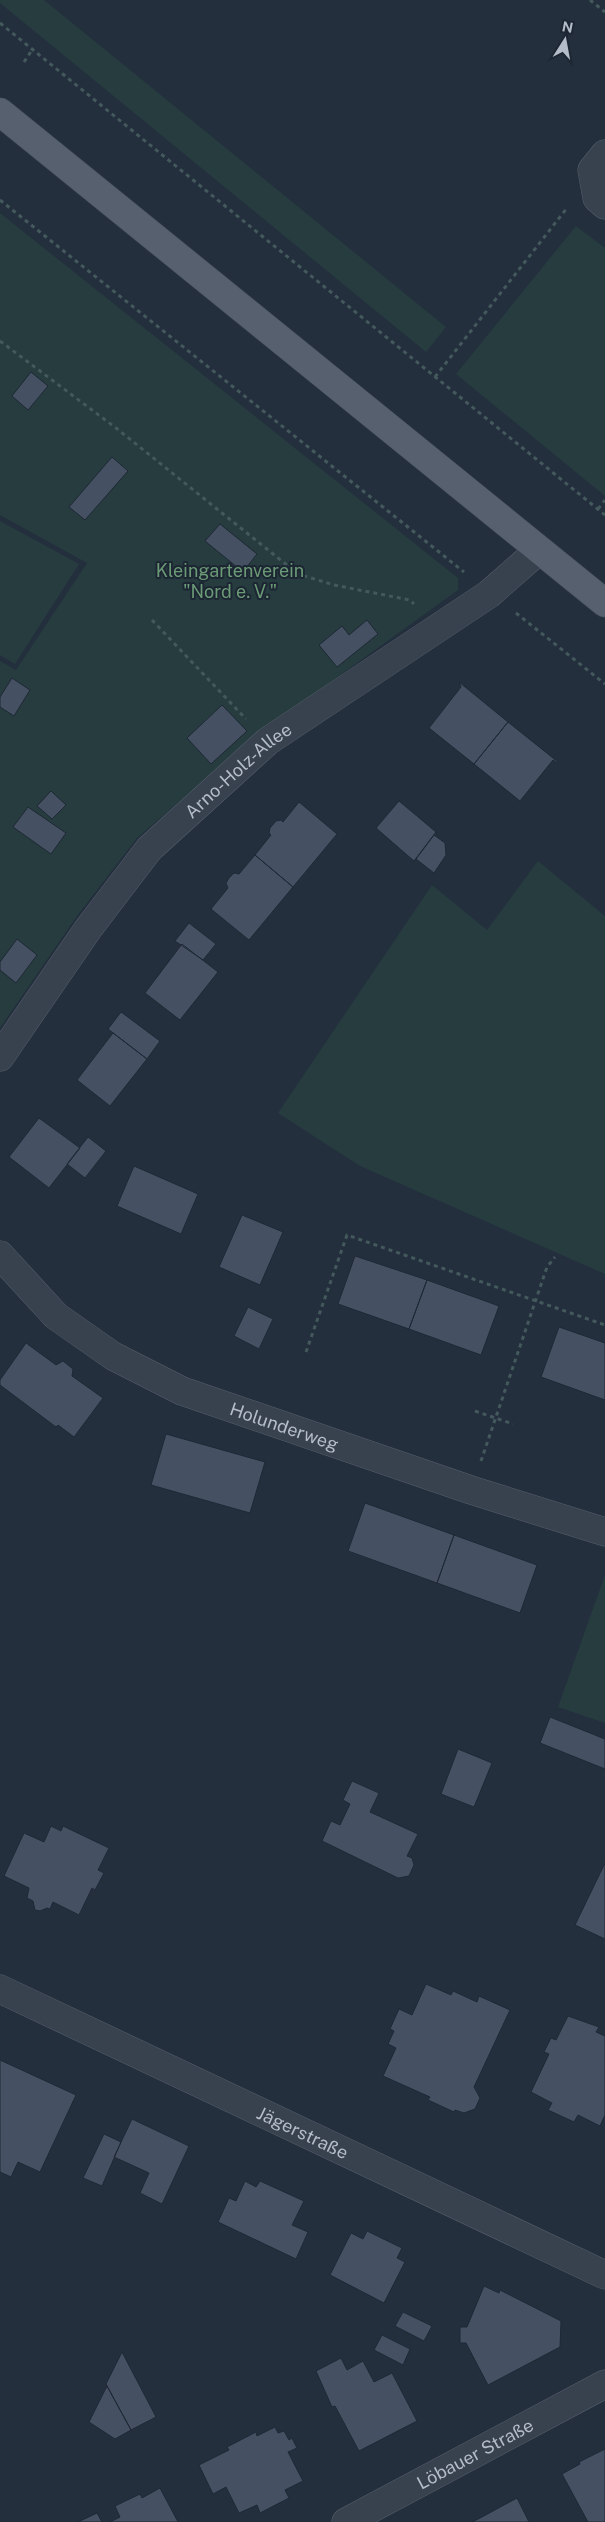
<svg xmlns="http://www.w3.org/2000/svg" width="605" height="2522" font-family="'Public Sans',sans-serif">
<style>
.green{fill:#263c3f}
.building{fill:#455162;stroke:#1f2835}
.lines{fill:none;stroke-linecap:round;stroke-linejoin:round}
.minor-casing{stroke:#565f6c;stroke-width:29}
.major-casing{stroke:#414a57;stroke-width:29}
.path{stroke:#44595c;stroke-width:3;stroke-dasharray:4 4;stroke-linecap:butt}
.minor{stroke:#38414e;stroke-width:28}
.major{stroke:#56606e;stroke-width:28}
.labels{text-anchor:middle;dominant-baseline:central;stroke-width:4;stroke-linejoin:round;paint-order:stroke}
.park-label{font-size:18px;fill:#6b9a76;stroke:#1d2633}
.street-label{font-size:18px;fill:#b4bcc9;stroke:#1d2633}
</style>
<rect width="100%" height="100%" fill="#242f3e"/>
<path class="green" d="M 0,0 L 44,0 L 446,327 L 426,352 L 0,3 Z
M 0,213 L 458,578 L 458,590 L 256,736 L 137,838 L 77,916 L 0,1028 L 0,661 L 16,670 L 87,563 L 0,515 Z
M 576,226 L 605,248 L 605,496 L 456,374 Z
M 0,521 L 79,564 L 15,664 L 0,655 Z
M 538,861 L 605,916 L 605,1274 L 360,1166 L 278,1113 L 432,885 L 487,930 Z
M 605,1575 L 605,1723 L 558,1707 Z"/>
<path class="building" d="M 31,372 L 48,386 L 28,410 L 12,396 Z
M 112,457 L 128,471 L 85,520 L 69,507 Z
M 220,524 L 257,554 L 243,572 L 205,541 Z
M 367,620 L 378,634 L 337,667 L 319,645 L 342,626 L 349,635 Z
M 12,678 L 30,690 L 14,716 L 0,707 L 0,697 Z
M 459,682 L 508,722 L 474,764 L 429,728 L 461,687 Z
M 222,705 L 247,731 L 211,764 L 187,738 Z
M 508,722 L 558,762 L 557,763 L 553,760 L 520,801 L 474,764 Z
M 51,791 L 66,805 L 52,819 L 37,806 Z
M 399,801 L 436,832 L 414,861 L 376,828 Z
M 299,802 L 337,834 L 293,887 L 255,855 L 271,835 L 269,833 L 270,828 L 276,821 L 281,820 L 283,822 Z
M 28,807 L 66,833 L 51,854 L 13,827 Z
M 434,835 L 445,843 L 446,855 L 434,873 L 416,859 Z
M 255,855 L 293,887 L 249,940 L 211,909 L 228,888 L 226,883 L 229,878 L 234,873 L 239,874 Z
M 189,923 L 216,944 L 203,960 L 175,941 Z
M 17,939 L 37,955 L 16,983 L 0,970 L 0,962 Z
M 182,944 L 218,972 L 180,1020 L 145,993 Z
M 121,1012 L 160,1041 L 147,1059 L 108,1029 Z
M 113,1033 L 147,1059 L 110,1106 L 77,1080 Z
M 39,1118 L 80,1148 L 49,1188 L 9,1157 Z
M 88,1137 L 106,1151 L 85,1178 L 67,1164 Z
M 134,1166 L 198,1194 L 181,1234 L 117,1206 Z
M 242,1215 L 283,1232 L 260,1285 L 219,1267 Z
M 355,1256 L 427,1280 L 409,1329 L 338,1304 Z
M 427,1280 L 499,1306 L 481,1355 L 409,1329 Z
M 248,1307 L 273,1319 L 259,1349 L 234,1336 Z
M 559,1327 L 605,1343 L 605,1400 L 541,1377 Z
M 26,1343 L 56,1365 L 63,1361 L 73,1369 L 72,1376 L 103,1398 L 74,1437 L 58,1425 L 56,1427 L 0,1385 L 0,1380 Z
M 166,1434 L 265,1462 L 250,1513 L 151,1485 Z
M 365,1503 L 454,1535 L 437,1583 L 348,1551 Z
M 454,1535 L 537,1565 L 520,1613 L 437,1583 Z
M 550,1717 L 605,1739 L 605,1769 L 540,1743 Z
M 458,1749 L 492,1763 L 474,1807 L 441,1794 Z
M 352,1781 L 379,1793 L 370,1812 L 418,1834 L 407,1856 L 412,1858 L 414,1865 L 409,1876 L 398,1878 L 322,1841 L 331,1821 L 340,1825 L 350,1804 L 343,1800 Z
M 51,1826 L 61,1831 L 63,1826 L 109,1848 L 98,1870 L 104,1873 L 95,1890 L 92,1888 L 79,1915 L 53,1902 L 50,1909 L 47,1908 L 40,1911 L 35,1910 L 33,1901 L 27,1898 L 29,1888 L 4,1876 L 24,1833 L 44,1842 Z
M 605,1863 L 605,1939 L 575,1925 Z
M 426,1984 L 451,1995 L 453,1991 L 477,2002 L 479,1996 L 510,2010 L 474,2087 L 480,2098 L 475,2109 L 464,2113 L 455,2110 L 454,2112 L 428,2100 L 430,2097 L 383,2076 L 396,2048 L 388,2044 L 394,2031 L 390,2029 L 399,2009 L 412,2015 Z
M 568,2016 L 599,2027 L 596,2032 L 605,2036 L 605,2115 L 600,2126 L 578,2115 L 574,2122 L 548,2110 L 552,2103 L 531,2092 L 549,2054 L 544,2052 L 551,2038 L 556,2040 Z
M 0,2060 L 76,2095 L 40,2172 L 18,2162 L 11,2177 L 0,2172 Z
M 132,2119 L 189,2146 L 162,2204 L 140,2193 L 149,2173 L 114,2157 Z
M 104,2134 L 121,2142 L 102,2186 L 83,2178 Z
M 245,2181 L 256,2187 L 260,2181 L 304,2201 L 292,2225 L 308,2232 L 296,2259 L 218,2222 L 229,2198 L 236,2201 Z
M 367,2231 L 402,2248 L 397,2258 L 405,2262 L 384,2303 L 330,2275 L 351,2233 L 363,2239 Z
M 484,2286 L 499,2293 L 500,2290 L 561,2321 L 560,2347 L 488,2385 L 466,2343 L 460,2343 L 460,2327 L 467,2327 Z
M 403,2312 L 432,2326 L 424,2341 L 395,2326 Z
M 382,2335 L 410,2349 L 403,2365 L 374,2350 Z
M 122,2352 L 156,2417 L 131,2430 L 106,2384 Z
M 341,2358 L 347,2370 L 363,2361 L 374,2382 L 392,2373 L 417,2421 L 359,2451 L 335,2406 L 332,2407 L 316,2371 Z
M 107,2386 L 131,2430 L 115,2439 L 89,2422 Z
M 275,2427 L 278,2433 L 284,2431 L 289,2440 L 292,2438 L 297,2448 L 288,2452 L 303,2481 L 285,2490 L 289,2498 L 260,2513 L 257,2505 L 239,2513 L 226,2487 L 213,2494 L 199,2465 L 229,2450 L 227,2447 L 256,2432 L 257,2436 Z
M 605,2449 L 605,2522 L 588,2522 L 562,2474 L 580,2464 L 579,2462 Z
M 160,2488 L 178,2522 L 110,2522 L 120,2517 L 115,2506 L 140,2494 L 142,2498 Z
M 517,2498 L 529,2522 L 472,2522 L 480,2518 Z
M 97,2513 L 102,2522 L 78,2522 Z"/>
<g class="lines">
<g class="minor-casing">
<g id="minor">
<path d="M 605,154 L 592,170 L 597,198 L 605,205"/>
<path id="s1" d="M 0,1057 L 88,929 L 149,849 L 268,741 L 489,594 L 539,550"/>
<path id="s2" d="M 0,1255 L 56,1316 L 113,1356 L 182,1391 L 471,1490 L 605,1532"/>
<path id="s3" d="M 0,1989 L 605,2275"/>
<path id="s4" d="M 346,2522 L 605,2384"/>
</g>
</g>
<g class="major-casing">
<path id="major" d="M 0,112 L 605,603"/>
</g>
<path class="path" d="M 590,0 L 605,12
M 0,23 L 605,515
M 24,62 L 32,50
M 0,200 L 464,572
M 0,341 L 116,428 L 298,574 L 334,585 L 410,600 L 414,604
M 435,377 L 567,208
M 598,509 L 605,500
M 516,613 L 605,684
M 152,620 L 246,719
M 306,1352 L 347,1235 L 605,1325
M 475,1411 L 513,1424
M 481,1461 L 547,1267 L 555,1257"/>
<use href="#minor" class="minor"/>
<use href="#major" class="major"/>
</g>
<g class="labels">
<g class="park-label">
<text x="230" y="570">Kleingartenverein<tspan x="230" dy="21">"Nord e. V."</tspan></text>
</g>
<g class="street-label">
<text stroke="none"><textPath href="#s1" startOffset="375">Arno-Holz-Allee</textPath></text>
<text stroke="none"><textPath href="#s2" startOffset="338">Holunderweg</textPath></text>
<text stroke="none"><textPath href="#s3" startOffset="335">Jägerstraße</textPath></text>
<text stroke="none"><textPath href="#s4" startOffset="146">Löbauer Straße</textPath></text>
</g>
</g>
<g transform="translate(565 40) rotate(11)" stroke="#1d2633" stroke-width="4" paint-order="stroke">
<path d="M0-4L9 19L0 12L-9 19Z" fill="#b4bcc9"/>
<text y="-8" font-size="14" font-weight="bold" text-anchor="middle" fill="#b4bcc9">N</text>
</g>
</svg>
